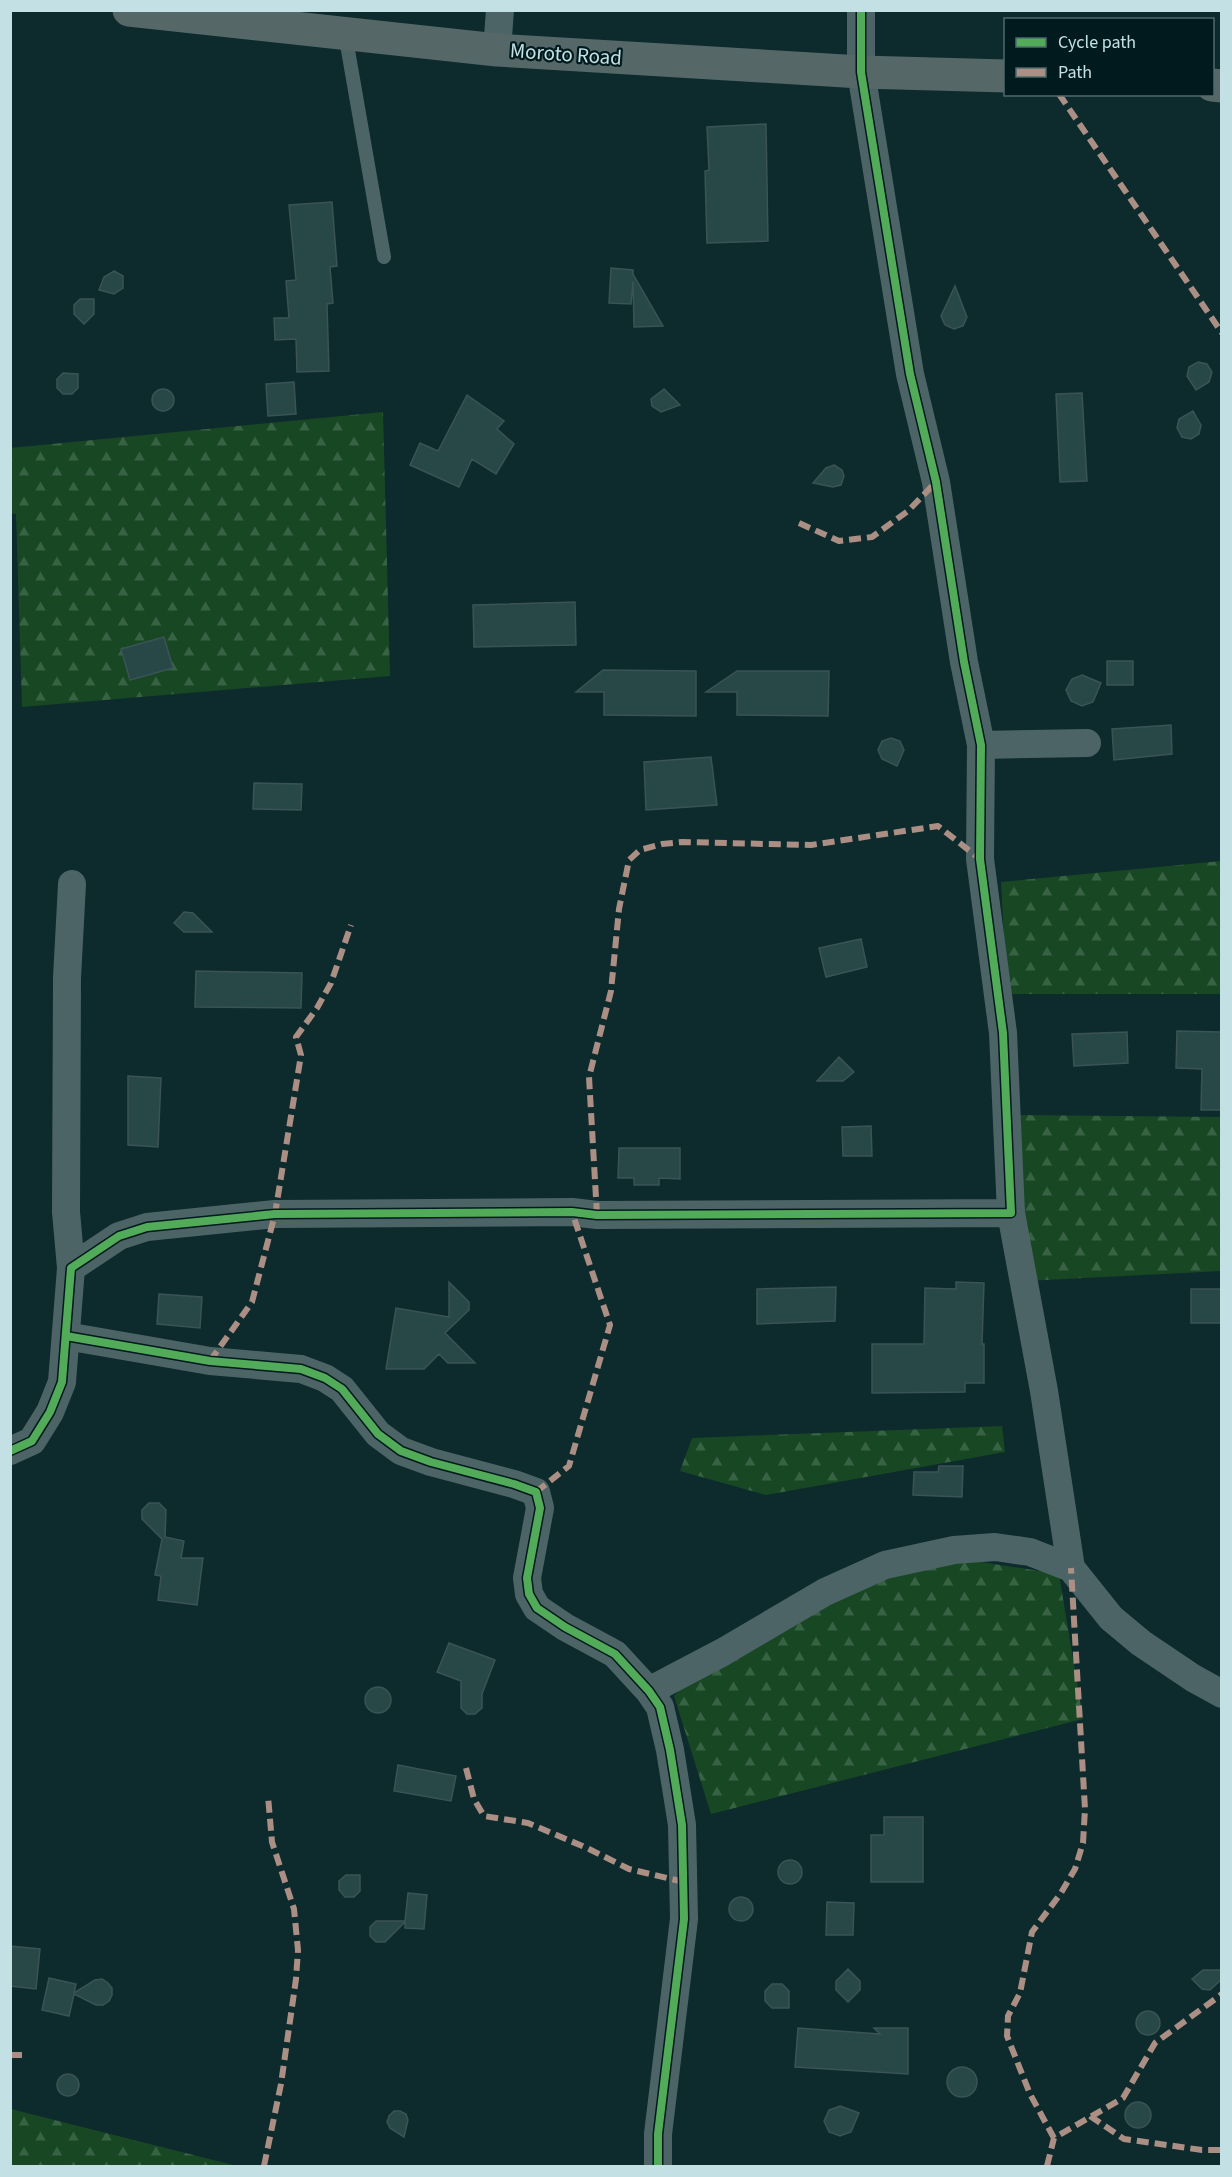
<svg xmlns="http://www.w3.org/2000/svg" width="1232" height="2177" font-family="'Source Sans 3',sans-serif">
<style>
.forest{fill:url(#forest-firs)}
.building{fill:#284848;stroke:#3b5354;stroke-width:1.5}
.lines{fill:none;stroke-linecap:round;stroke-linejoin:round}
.service{stroke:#4d6467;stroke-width:14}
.minor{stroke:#4d6467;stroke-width:28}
.secondary{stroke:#556867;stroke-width:33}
.quiet{stroke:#ac8f84;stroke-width:6;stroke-dasharray:12 6;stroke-linecap:butt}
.cycleway-casing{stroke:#011a1d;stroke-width:11}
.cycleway{stroke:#51ab58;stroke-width:8}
.labels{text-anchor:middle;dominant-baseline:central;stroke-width:4.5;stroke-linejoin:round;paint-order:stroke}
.street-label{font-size:21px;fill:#c3e1e5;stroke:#011a1d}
</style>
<defs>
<pattern id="forest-firs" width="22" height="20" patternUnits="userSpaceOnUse" patternTransform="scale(1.5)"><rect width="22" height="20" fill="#174823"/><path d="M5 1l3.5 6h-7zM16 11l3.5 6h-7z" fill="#376243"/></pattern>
</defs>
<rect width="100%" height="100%" fill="#0d2a2d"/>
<path class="forest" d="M 383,412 L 390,676 L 22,707 L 16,514 L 10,513 L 10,448 Z
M 1221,861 L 1221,994 L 1007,994 L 1001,882 Z
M 1011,1115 L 1221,1117 L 1221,1271 L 1026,1281 Z
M 1002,1426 L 1005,1452 L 766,1495 L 680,1471 L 692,1438 Z
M 923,1553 L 1059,1574 L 1083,1719 L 711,1814 L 674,1696 L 739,1629 Z
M 10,2109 L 11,2109 L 237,2166 L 11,2166 Z"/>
<path class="building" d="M 766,124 L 768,241 L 707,243 L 705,171 L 709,170 L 707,127 Z
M 332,202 L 337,266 L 330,267 L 333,303 L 327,304 L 329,371 L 297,372 L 296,339 L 275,340 L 274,318 L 289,318 L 286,281 L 296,280 L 289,205 Z
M 611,268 L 633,270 L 633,274 L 663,326 L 634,327 L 633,281 L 631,304 L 609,303 Z
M 114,271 L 123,276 L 123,288 L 114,294 L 99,290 L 104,277 Z
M 955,286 L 967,317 L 963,326 L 954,329 L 945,325 L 941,316 Z
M 80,299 L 94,299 L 94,314 L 84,324 L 74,314 L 74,305 Z
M 1198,362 L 1207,364 L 1212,372 L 1209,382 L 1196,390 L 1187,376 L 1189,367 Z
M 63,373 L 78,374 L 78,388 L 72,394 L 63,394 L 57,388 L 57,379 Z
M 294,382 L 296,414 L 268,416 L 266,384 Z
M 664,389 L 680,405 L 661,412 L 652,406 L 651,399 Z
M152 400a11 11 0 1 1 22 0a11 11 0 1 1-22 0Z
M 1082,393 L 1087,481 L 1060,482 L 1056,394 Z
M 467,395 L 504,421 L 497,429 L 514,444 L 496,474 L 472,459 L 459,487 L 410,465 L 420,443 L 438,451 Z
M 1193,411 L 1201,425 L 1199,434 L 1191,439 L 1182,437 L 1177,428 L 1179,419 Z
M 834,465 L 842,470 L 844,476 L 841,485 L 833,487 L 813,483 L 826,468 Z
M 575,602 L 576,645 L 474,647 L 473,605 Z
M 164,637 L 173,668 L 130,680 L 121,649 Z
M 1107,661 L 1133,661 L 1133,685 L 1107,685 Z
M 603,670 L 696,671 L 696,716 L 604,715 L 604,692 L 576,692 Z
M 737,671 L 829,671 L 828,716 L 737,715 L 737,692 L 706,692 Z
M 1082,675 L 1101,683 L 1093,702 L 1082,706 L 1071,701 L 1066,690 L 1072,679 Z
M 1171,725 L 1172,754 L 1114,760 L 1112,729 Z
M 891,738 L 900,741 L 904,750 L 897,766 L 882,759 L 878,750 L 882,741 Z
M 711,757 L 717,805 L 646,810 L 644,762 Z
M 254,783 L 302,784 L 301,810 L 253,809 Z
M 184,912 L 193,913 L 212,932 L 184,932 L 174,923 Z
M 861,939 L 867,967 L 826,977 L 819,948 Z
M 196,971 L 302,973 L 301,1008 L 195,1007 Z
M 1177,1031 L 1221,1032 L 1221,1110 L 1201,1110 L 1202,1069 L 1176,1068 Z
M 1127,1032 L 1128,1063 L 1074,1066 L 1072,1034 Z
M 839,1057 L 854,1072 L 843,1081 L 817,1081 Z
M 128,1076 L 161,1078 L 158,1147 L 128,1145 Z
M 871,1126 L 872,1156 L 843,1156 L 842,1127 Z
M 619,1148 L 680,1148 L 680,1179 L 659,1178 L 659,1185 L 634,1185 L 634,1178 L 618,1178 Z
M 449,1282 L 469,1302 L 469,1310 L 445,1333 L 475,1363 L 448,1363 L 439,1354 L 424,1369 L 386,1369 L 396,1308 L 449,1317 Z
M 956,1282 L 984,1283 L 982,1344 L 984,1344 L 984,1383 L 965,1383 L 965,1392 L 872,1393 L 872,1344 L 924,1344 L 925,1288 L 956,1289 Z
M 836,1287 L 835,1321 L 757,1324 L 757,1289 Z
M 1191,1289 L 1221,1289 L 1221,1323 L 1191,1323 Z
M 159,1294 L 202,1297 L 200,1328 L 157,1324 Z
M 939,1466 L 963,1466 L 962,1497 L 913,1495 L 914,1472 L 938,1472 Z
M 149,1503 L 159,1503 L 166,1510 L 165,1537 L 184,1541 L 181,1558 L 203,1558 L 197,1605 L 158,1600 L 161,1576 L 155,1575 L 162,1539 L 142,1519 L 142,1510 Z
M 449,1643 L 495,1660 L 482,1694 L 482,1708 L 475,1714 L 467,1714 L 461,1708 L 461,1681 L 437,1672 Z
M365 1700a13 13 0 1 1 26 0a13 13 0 1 1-26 0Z
M 398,1765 L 456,1776 L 451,1801 L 394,1791 Z
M 884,1817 L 923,1817 L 923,1882 L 871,1882 L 871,1835 L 884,1835 Z
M778 1872a12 12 0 1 1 24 0a12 12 0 1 1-24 0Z
M 346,1875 L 360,1875 L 360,1891 L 354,1897 L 345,1897 L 339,1890 L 339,1881 Z
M 408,1893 L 427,1895 L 424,1929 L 405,1928 L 405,1922 L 385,1942 L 376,1942 L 370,1936 L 370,1927 L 376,1921 L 405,1921 Z
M729 1909a12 12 0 1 1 24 0a12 12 0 1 1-24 0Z
M 827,1902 L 854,1903 L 853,1935 L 826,1935 Z
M 10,1946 L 40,1949 L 36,1989 L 10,1986 Z
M 848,1969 L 860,1981 L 860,1990 L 848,2002 L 836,1990 L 836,1981 Z
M 1203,1970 L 1221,1970 L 1221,1980 L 1210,1990 L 1202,1989 L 1192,1979 Z
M 49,1978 L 76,1984 L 74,1993 L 95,1980 L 102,1979 L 108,1983 L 112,1988 L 112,1995 L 109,2001 L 103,2005 L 96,2005 L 74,1994 L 69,2016 L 42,2010 Z
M 772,1984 L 782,1984 L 789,1991 L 789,2008 L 772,2008 L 765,2001 L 765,1991 Z
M1136 2023a12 12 0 1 1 24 0a12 12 0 1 1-24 0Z
M 798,2028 L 880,2034 L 874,2028 L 908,2028 L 908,2074 L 795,2067 Z
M947 2082a15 15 0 1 1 30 0a15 15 0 1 1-30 0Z
M57 2085a11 11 0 1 1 22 0a11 11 0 1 1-22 0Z
M1125 2115a13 13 0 1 1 26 0a13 13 0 1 1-26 0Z
M 840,2106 L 859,2113 L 851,2132 L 840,2136 L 829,2132 L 824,2121 L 829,2110 Z
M 394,2111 L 400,2111 L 406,2114 L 408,2120 L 404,2137 L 390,2128 L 387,2122 L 389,2116 Z"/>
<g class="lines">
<path class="service" d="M 345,33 L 384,257"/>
<path class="minor" d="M 497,50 L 500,10
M 981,745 L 1087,743
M 1011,1213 L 1044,1391 L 1071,1568
M 71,1268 L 66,1212 L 67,978 L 72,884
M 66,1336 L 210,1361 L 301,1369 L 325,1378 L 342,1389 L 378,1434 L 401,1451 L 431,1462 L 514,1484 L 536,1492 L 540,1508 L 527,1578 L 529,1594 L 537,1608 L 565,1627 L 615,1654 L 649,1691 L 660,1707 L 670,1750 L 682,1825 L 684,1919 L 658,2134 L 658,2166
M 10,1451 L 32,1441 L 50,1412 L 62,1382 L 71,1268 L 119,1236 L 147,1227 L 275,1214 L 572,1212 L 597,1215 L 1011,1213 L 1003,1033 L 980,859 L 981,745 L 964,662 L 936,482 L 910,374 L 861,72 L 861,10
M 649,1691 L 723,1652 L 825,1592 L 885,1565 L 954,1550 L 995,1547 L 1030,1552 L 1071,1568 L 1111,1618 L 1141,1643 L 1193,1678 L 1222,1694"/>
<path class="secondary" d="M 129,10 L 497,50 L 861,72 L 1006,76
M 1212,85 L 1222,86"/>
<path class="quiet" d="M 1059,94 L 1222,333
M 799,523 L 839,541 L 872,537 L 908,511 L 936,482
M 597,1215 L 589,1077 L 611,991 L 619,909 L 629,860 L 640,850 L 662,844 L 682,842 L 811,845 L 938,826 L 980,859
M 210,1361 L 252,1302 L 275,1214 L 301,1055 L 296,1037 L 317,1008 L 331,983 L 351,925
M 536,1492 L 569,1466 L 610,1325 L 572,1212
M 466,1768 L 474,1799 L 484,1816 L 528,1823 L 587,1848 L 629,1869 L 684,1882
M 10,2055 L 23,2055
M 1090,2116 L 1124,2139 L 1202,2150 L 1222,2150
M 1054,2138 L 1030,2094 L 1007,2036 L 1008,2016 L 1020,1993 L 1032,1932 L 1061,1893 L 1075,1869 L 1083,1843 L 1085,1809 L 1071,1568
M 264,2166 L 281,2084 L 296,1979 L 298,1950 L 294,1909 L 272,1842 L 268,1796
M 1047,2166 L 1054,2138 L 1123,2098 L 1155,2043 L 1222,1994"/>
<g class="cycleway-casing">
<path id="cycleway" d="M 66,1336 L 210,1361 L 301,1369 L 325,1378 L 342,1389 L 378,1434 L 401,1451 L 431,1462 L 514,1484 L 536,1492 L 540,1508 L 527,1578 L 529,1594 L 537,1608 L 565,1627 L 615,1654 L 649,1691 L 660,1707 L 670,1750 L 682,1825 L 684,1919 L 658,2134 L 658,2166
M 10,1451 L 32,1441 L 50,1412 L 62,1382 L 71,1268 L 119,1236 L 147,1227 L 275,1214 L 572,1212 L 597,1215 L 1011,1213 L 1003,1033 L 980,859 L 981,745 L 964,662 L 936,482 L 910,374 L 861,72 L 861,10"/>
</g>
<use href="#cycleway" class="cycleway"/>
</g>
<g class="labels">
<g class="street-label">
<text transform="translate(566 54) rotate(4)">Moroto Road</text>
</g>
</g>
<rect width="1232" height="2177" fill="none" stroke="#c3e1e5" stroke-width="24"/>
<rect x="1004" y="18" width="210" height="78" fill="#011a1d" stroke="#4f6a6d" stroke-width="1.5"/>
<rect x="1016" y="38" width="30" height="9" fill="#51ab58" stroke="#4f6a6d" stroke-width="1.5"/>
<text x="1058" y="48" font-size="18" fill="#c3e1e5">Cycle path</text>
<rect x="1016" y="68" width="30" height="9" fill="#ac8f84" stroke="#4f6a6d" stroke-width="1.5"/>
<text x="1058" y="78" font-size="18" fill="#c3e1e5">Path</text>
</svg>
